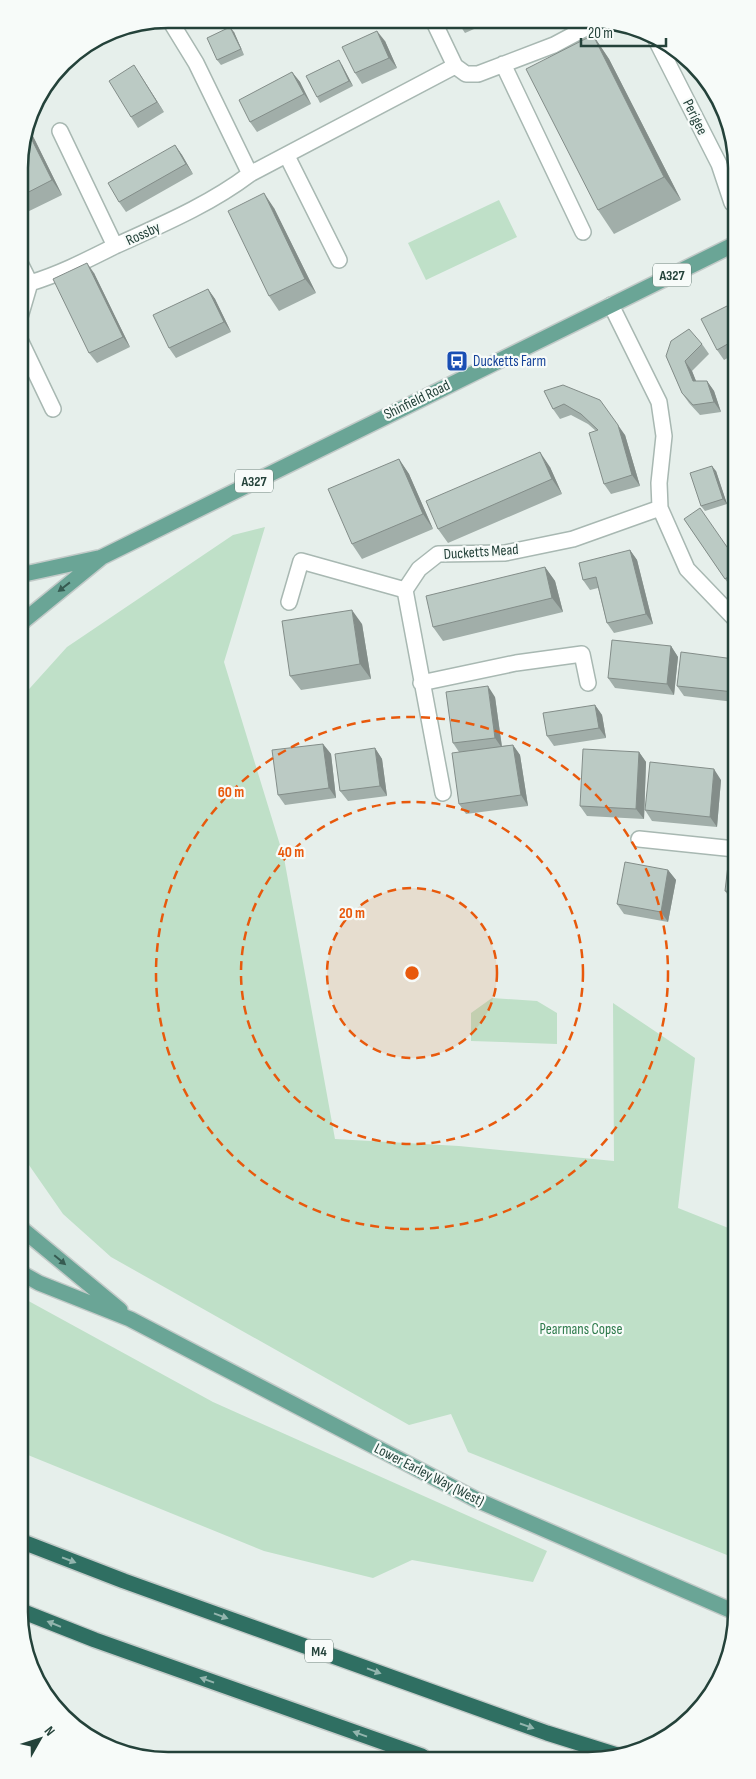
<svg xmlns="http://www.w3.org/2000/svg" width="756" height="1779" font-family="'Sofia Sans Condensed',sans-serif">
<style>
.green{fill:#bfe0c8}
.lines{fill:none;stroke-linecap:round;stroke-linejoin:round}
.minor-casing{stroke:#a8b8b2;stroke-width:18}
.major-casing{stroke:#c2cac8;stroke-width:18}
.highway-casing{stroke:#c2cac8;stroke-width:18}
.minor{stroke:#fff;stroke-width:15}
.major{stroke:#6aa596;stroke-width:15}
.highway{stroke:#2f6f62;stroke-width:15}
.wall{fill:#a1aea9}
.shaded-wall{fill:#838d89}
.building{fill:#bbcac4;stroke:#838d89}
.oneway{fill:#365b51}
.oneway2{fill:#93b5ae}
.ring{fill:none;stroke:#e8590c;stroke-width:2.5;stroke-dasharray:9 6}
.labels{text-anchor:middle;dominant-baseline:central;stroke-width:4.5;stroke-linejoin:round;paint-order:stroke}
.shield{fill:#f7fbf9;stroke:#637a73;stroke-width:1}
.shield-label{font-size:14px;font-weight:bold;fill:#24423a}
.street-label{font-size:15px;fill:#24423a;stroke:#f7fbf9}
.transit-label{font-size:15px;fill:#164399;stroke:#f7fbf9;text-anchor:start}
.park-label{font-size:15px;fill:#2d7a4b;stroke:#f7fbf9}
.rim{fill:none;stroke:#24423a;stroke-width:2.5}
.centre{fill:#e8590c;stroke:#f7fbf9;stroke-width:2.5}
.ring-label{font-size:15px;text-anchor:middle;font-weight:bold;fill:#e8590c;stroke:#f7fbf9;stroke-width:4.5;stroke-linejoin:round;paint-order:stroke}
</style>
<rect width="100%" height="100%" fill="#e6efeb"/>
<path class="green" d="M 499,200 L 517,237 L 426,280 L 408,243 Z
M 265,527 L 224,662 L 284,858 L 335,1139 L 459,1146 L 614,1161 L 613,1003 L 695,1058 L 678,1208 L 736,1231 L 737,1559 L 468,1452 L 451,1414 L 409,1425 L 111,1257 L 63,1214 L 22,1155 L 21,698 L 67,647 L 233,535 Z
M 492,998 L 537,1001 L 557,1013 L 557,1044 L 471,1041 L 471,1013 Z
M 23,1298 L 213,1402 L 547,1551 L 533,1582 L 412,1560 L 373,1578 L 264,1551 L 23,1453 Z"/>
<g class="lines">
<g class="minor-casing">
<path id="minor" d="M 169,19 L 196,63 L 250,174
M 433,20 L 455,66 L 466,74 L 478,74 L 554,45 L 599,21
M 653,34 L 719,164 L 732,203
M 503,64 L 583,232
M 60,131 L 115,246
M 287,156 L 339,260
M 19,261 L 30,283 L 20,317
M 30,283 C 60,274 87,260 115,246 C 161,225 209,205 250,174 L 455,66
M 611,305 L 659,402 L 664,436 L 659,483 L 660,508 L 687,569 L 734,618
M 20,340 L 53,409
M 289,602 L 301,561 L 405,590
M 421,683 L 516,663 L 582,654 L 588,683
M 443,793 L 405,590 L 419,569 L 438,554 L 505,553 L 573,539 L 660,508
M 639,839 L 735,849"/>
</g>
<g class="major-casing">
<path id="major" d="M 20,575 L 98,558
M 21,623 L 102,557 L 733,245
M 22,1229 L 120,1310
M 23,1274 L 39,1283 L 130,1319 L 477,1500 L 737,1613"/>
</g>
<g class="highway-casing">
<path id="highway" d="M 23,1542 L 124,1581 L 547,1733 L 617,1755
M 24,1612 L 95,1640 L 422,1756"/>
</g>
<use href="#minor" class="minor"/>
<use href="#major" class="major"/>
<use href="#highway" class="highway"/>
</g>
<path class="wall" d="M 457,21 L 490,21 L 490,22 L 465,33 Z
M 118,29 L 90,43 L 111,30 Z
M 234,32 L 244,55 L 221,65 L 217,60 Z
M 593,35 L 609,59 L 681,200 L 614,234 L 598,210 Z
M 385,41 L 397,68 L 362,84 L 355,73 Z
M 342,65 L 353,86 L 320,103 L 317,97 Z
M 292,72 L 300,82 L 311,104 L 257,132 L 250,122 Z
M 141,76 L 164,112 L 138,128 L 131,117 Z
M 28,126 L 62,195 L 19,216 L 19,158 Z
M 175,145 L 182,155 L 193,174 L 126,212 L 119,202 Z
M 274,208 L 316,293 L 279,311 L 269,296 Z
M 94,273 L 130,347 L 97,363 L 89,353 Z
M 208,289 L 215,299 L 231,332 L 176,358 L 169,348 Z
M 733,303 L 733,355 L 724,360 L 717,350 Z
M 702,344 L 709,354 L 692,371 L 696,381 L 707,381 L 714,391 L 721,412 L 700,415 L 689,403 L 682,393 L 666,356 Z
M 544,391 L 625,435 L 640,486 L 611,494 L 604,484 L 596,431 L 588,424 L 571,415 L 560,419 L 553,409 Z
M 20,446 L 23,451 L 20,453 Z
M 399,459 L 409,474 L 433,529 L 362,559 L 352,544 Z
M 550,467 L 562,494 L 448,543 L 438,529 Z
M 716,471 L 727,504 L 705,511 L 701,506 Z
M 684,519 L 734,557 L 734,588 L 732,589 Z
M 630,550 L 637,560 L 653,624 L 614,633 L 607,623 L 598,588 L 590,590 L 583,580 Z
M 545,567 L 555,581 L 563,612 L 443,641 L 433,627 Z
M 362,624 L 371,679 L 301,690 L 290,676 Z
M 671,646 L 678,657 L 674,695 L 615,688 L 608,678 Z
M 734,659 L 734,702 L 684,696 L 677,686 Z
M 495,697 L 502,746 L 513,745 L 520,755 L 528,806 L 466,814 L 459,804 L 459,752 L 453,743 Z
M 595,705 L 602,715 L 606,738 L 554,746 L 547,736 Z
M 323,744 L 331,754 L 336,798 L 285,805 L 278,795 Z
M 375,748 L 382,759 L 387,796 L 348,801 L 340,791 Z
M 639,752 L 646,762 L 644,819 L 587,816 L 580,806 Z
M 721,780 L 717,827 L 652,821 L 645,810 Z
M 735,848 L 735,901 L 732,901 L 725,891 Z
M 668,870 L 676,880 L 668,922 L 624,914 L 617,904 Z"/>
<path class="shaded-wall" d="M 230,27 L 234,32 L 244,55 Z
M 377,31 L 385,41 L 397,68 L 389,58 Z
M 593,35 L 609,59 L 681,200 L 664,177 Z
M 339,60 L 342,65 L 353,86 L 349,81 Z
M 134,65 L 141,76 L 164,112 L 157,102 Z
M 292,72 L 300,82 L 311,104 L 304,94 Z
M 28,126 L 62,195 L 52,180 L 27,130 Z
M 175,145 L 182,155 L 193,174 L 186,164 Z
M 264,193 L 274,208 L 316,293 L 305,279 Z
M 87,263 L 94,273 L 130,347 L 123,337 Z
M 208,289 L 215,299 L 231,332 L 224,322 Z
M 685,361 L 692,371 L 700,391 L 693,381 Z
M 707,381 L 714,391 L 721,412 L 714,402 Z
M 618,425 L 625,435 L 640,486 L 632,475 Z
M 540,452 L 550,467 L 562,494 L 552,479 Z
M 399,459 L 409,474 L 433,529 L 423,514 Z
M 712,466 L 716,471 L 727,504 L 723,499 Z
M 630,550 L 637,560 L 653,624 L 646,614 Z
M 545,567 L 555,581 L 563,612 L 552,598 Z
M 352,610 L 362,624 L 371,679 L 360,664 Z
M 671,646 L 678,657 L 674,695 L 667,684 Z
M 488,686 L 495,697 L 502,748 L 495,738 Z
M 595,705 L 602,715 L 606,738 L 599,728 Z
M 323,744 L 331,754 L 336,798 L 329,788 Z
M 513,745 L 520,755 L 528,806 L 521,795 Z
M 375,748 L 382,759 L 387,796 L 380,786 Z
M 639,752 L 646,762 L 644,819 L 636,809 Z
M 714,769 L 721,780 L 717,827 L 710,817 Z
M 668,870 L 676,880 L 668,922 L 661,912 Z"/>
<path class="building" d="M 457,21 L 463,21 L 458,23 Z
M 230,27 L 241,49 L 217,60 L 207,38 Z
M 377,31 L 389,58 L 355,73 L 342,47 Z
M 593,35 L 664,177 L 598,210 L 526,69 Z
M 339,60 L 349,81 L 317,97 L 306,76 Z
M 134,65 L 157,102 L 131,117 L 109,81 Z
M 292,72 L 304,94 L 250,122 L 239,100 Z
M 27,130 L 52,180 L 19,197 L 19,158 Z
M 175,145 L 186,164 L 119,202 L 108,183 Z
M 264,193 L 305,279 L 269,296 L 228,211 Z
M 87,263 L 123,337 L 89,353 L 53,279 Z
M 208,289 L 224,322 L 169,348 L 153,315 Z
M 733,303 L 733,341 L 717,350 L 701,319 Z
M 689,329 L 702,344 L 685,361 L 693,381 L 707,381 L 714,402 L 693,405 L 682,393 L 666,356 L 671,341 Z
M 563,385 L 600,400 L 618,425 L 632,475 L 604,484 L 589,433 L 598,430 L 581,414 L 564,404 L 553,409 L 544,391 Z
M 733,393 L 733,404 L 729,395 Z
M 540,452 L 552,479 L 438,529 L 426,501 Z
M 399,459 L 423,514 L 352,544 L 328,489 Z
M 712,466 L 723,499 L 701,506 L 690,473 Z
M 700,508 L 734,557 L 734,573 L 725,579 L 684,519 Z
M 630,550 L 646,614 L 607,623 L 596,577 L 583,580 L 579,563 Z
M 545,567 L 552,598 L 433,627 L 426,596 Z
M 352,610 L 360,664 L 290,676 L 282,621 Z
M 612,640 L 671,646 L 667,684 L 608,678 Z
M 681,652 L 734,659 L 734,692 L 677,686 Z
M 488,686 L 495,738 L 453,743 L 446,692 Z
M 595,705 L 599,728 L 547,736 L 543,713 Z
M 323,744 L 329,788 L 278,795 L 272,750 Z
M 513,745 L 521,795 L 459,804 L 452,753 Z
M 375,748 L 380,786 L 340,791 L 335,754 Z
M 583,749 L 639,752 L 636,809 L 580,806 Z
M 650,762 L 714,769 L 710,817 L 645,810 Z
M 730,848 L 735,848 L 735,892 L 725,891 Z
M 625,862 L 668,870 L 661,912 L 617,904 Z"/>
<defs><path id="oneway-solid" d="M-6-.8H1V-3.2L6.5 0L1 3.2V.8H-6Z" transform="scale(1.25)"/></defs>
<g class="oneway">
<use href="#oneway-solid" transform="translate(64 587) rotate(142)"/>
<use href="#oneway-solid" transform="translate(60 1260) rotate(40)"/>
</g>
<g class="oneway2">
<use href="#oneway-solid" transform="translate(69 1560) rotate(21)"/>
<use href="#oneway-solid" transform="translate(221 1616) rotate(20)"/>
<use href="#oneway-solid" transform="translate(54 1624) rotate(-158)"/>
<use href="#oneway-solid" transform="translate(374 1671) rotate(20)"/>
<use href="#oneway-solid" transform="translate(207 1680) rotate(-160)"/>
<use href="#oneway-solid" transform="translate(527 1726) rotate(19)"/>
<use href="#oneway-solid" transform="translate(360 1734) rotate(-160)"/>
</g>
<circle cx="412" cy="973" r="85" fill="#e8590c" fill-opacity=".12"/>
<g class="ring">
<circle cx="412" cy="973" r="85"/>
<circle cx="412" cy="973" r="171"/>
<circle cx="412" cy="973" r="256"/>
</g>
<defs>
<g id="bus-square" transform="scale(1.125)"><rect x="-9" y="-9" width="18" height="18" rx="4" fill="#1a4fb4" stroke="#f7fbf9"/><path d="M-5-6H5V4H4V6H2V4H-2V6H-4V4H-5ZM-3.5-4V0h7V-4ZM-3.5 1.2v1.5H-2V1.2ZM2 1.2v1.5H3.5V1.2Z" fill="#fff"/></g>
</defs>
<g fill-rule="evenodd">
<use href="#bus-square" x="457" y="361"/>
</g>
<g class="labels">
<g class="shield">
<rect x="653" y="263.5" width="38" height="23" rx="4"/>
<rect x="235" y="469.5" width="38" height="23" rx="4"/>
<rect x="305" y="1639.5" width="28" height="23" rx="4"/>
</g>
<g class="shield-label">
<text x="672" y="275">A327</text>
<text x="254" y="481">A327</text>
<text x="319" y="1651">M4</text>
</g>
<g class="street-label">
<text transform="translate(695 117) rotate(64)">Perigee</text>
<text transform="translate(143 234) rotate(-25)">Rossby</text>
<text transform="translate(417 400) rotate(-26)">Shinfield Road</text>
<text transform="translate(481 552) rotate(-4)">Ducketts Mead</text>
<text transform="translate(429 1475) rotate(27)">Lower Earley Way (West)</text>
</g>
<g class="transit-label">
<text x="473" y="361">Ducketts Farm</text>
</g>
<g class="park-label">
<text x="581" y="1329">Pearmans Copse</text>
</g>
</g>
<path d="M0 0H756V1779H0ZM168 28H588A140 140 0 0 1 728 168V1612A140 140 0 0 1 588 1752H168A140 140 0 0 1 28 1612V168A140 140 0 0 1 168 28Z" fill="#f7fbf9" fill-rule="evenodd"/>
<path class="rim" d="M168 28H588A140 140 0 0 1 728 168V1612A140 140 0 0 1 588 1752H168A140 140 0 0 1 28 1612V168A140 140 0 0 1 168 28Z"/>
<circle cx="412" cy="973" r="8" class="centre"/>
<g class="ring-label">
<text x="231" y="797">60 m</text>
<text x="291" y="857">40 m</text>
<text x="352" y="918">20 m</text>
</g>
<g transform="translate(40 1739) rotate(51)" stroke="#f7fbf9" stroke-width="4" paint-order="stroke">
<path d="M0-4L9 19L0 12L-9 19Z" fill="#24423a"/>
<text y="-8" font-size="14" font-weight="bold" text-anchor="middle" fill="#24423a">N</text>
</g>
<path d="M581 38v8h85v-8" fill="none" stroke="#24423a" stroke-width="2.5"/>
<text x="588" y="38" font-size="15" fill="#24423a" stroke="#f7fbf9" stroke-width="4" paint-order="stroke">20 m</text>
</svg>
